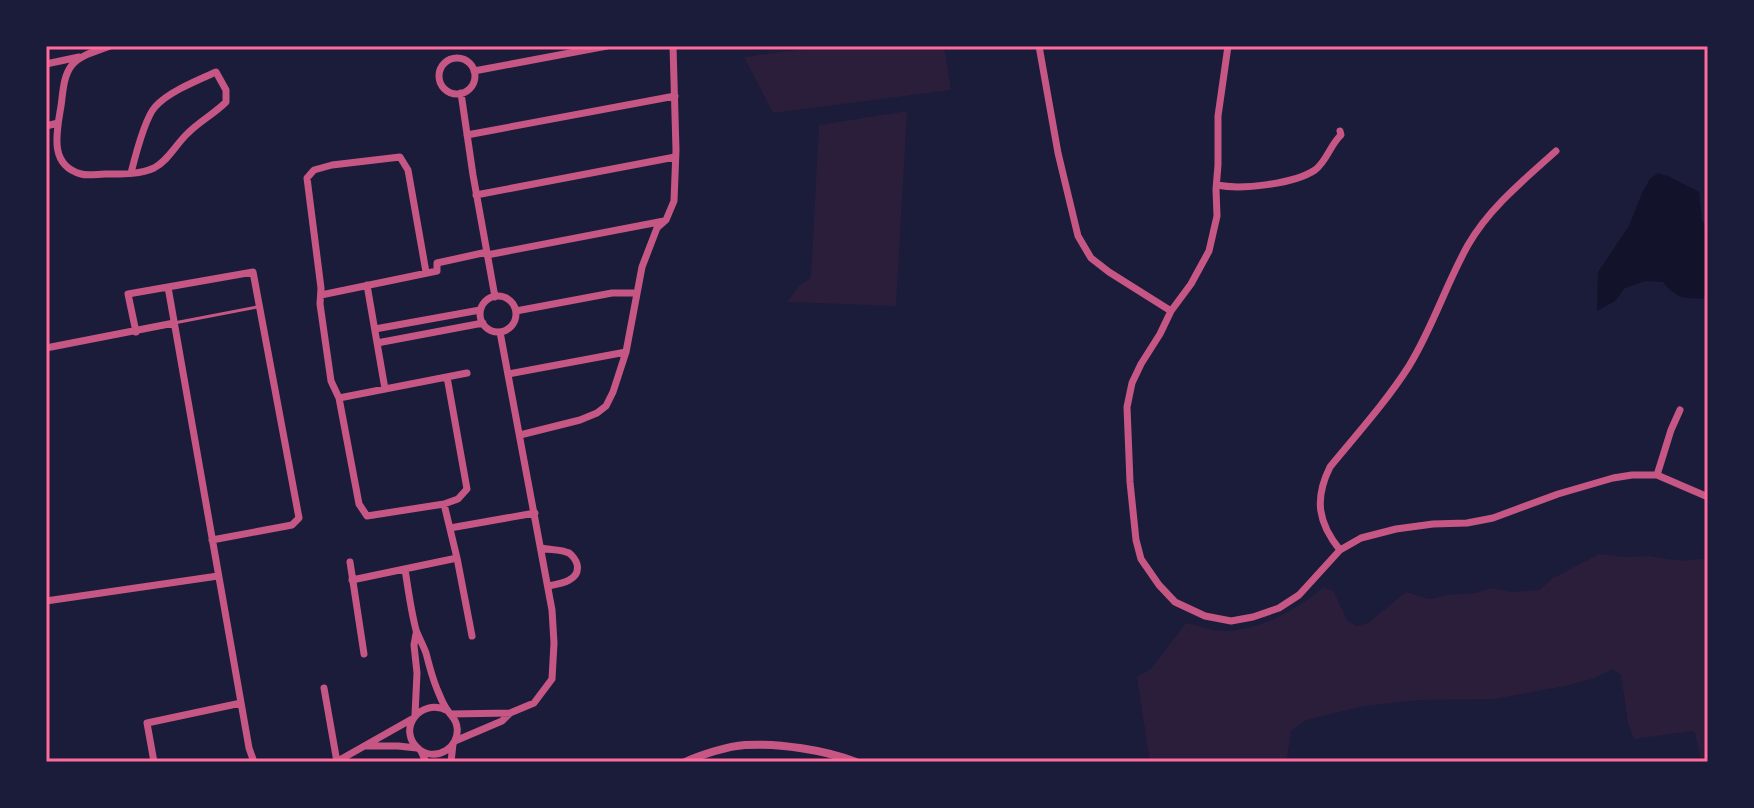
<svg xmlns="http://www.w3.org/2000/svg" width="1754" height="808" font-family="'Roboto Condensed',sans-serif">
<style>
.green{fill:#2a1e3b}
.water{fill:#12122b}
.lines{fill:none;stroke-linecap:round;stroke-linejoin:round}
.service{stroke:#c65784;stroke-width:3}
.minor{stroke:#c65784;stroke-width:7}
.tertiary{stroke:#c65784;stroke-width:8}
.neatline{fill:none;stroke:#ff6b9d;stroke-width:3}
</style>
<rect width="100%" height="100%" fill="#1b1b3a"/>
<path class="green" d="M 827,46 L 944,46 L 951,90 L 773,113 L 744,57 Z
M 907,111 L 896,306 L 787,302 L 799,286 L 811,278 L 819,125 Z
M 1599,554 L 1625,557 L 1648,556 L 1682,561 L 1708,558 L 1708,762 L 1701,762 L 1695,733 L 1692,731 L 1634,739 L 1628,723 L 1621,675 L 1613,669 L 1592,679 L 1565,686 L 1495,699 L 1419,700 L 1364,706 L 1306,720 L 1291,731 L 1287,757 L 1283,762 L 1150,762 L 1137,677 L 1151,669 L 1186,623 C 1198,625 1211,631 1224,631 C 1261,630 1294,611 1323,588 L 1333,590 L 1347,620 L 1356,626 L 1368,623 L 1406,592 L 1429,599 L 1448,595 L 1476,593 L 1491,588 L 1513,592 L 1539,590 L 1553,578 Z"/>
<path class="water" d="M 1658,173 L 1670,177 L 1699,192 L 1702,220 L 1708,231 L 1708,298 C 1686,299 1678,300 1663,282 L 1645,281 L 1625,288 L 1615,301 L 1597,311 L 1598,272 L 1629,226 L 1642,193 L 1650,179 Z"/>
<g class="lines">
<path class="service" d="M 174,323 L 257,307"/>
<path class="minor" d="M 110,46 C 98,51 81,54 72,65 C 63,76 63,93 61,106 C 57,131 48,165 81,174 C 88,176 98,174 105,174 C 121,174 139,175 154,168 C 169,160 176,144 188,133 C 200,121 214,114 226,102 L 226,90 L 216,72 C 198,80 168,92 155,107 C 145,118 135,157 131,173
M 1039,46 L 1058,153 L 1078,236 L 1091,258 L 1109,272 L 1171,311
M 1228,46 L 1218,116 L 1218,165 L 1216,189 L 1217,216 L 1209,251 L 1191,284 L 1171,311 L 1160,334 L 1141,364 L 1132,383 L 1127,407 L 1130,482 L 1136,540 L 1141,559 L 1159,585 L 1175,602 L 1205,616 L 1231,621 L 1253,617 L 1279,608 L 1299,595 L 1340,550 L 1361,538 L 1396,529 L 1433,524 L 1467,523 L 1493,518 L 1558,494 L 1613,478 L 1632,475 L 1657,475 L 1708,497
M439 76a18 18 0 1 1 36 0a18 18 0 1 1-36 0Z
M 46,64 L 79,57
M 474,71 L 607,46
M 461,93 L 473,175 L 495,297
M 46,126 L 58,123
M 467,135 L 675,96
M 1217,185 C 1241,190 1294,184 1315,170 C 1327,161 1330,145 1341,135 L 1340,131
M 476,195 L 675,157
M 487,255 L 664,221
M 426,272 L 408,170 L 400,157 L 332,165 L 314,170 L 307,178 L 321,288 L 320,304 L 331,381 L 339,398 L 359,504 L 367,516 L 444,504 L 458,499 L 467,489 L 447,377
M 367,285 L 385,389
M 168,287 L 249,748 L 254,762
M 321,295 L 437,271 L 437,263 L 487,252
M480 314a18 18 0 1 1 36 0a18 18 0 1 1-36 0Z
M 516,311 L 612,293 L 637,293
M 375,329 L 480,310
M 136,332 L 128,294 L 253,272 L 299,518 L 292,525 L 212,540
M 377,343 L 483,323
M 46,348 L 174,323
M 508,374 L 626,352
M 339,398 L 467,373
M 520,435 L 580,420 L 597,413 L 606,406 L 613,392 L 626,352 L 642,267 L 657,228 L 666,220 L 674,201 L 676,150 L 673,46
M 1657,475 L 1671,430 L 1680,410
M 444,504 L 457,558 L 472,636
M 450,528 L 535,513
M 541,548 C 549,550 561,549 569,553 C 572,555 576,560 577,564 C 581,581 559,584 548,586
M 1340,550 C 1318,523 1314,499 1330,467 C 1357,434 1386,402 1409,366 C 1433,327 1446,284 1468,245 C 1489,208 1525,179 1556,151
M 350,562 L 364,654
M 405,569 C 408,589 411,611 416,630 C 419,638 423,645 426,653 C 429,665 432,677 437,689 C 440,696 443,705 448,711 C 452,717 456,719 457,727 C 460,747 437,762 420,750 C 395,731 420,696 448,711
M 352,580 L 457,558
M 46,599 L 46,601 L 218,576
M 324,688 L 337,762
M 451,714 L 510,713
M 415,715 L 417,673 L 414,645 L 416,634
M 455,741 L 502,721 L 510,713 L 534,703 L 552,679 L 554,643 L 552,610 L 500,332
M 365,746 L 398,746 L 417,748
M 421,751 L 426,762
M 154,762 L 147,723 L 241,703
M 336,762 L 412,719
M 451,762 L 453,744"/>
<path class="tertiary" d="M 685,762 C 700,755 728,746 745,745 C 779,743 825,750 856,762"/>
</g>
<rect width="1754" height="808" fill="none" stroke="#1b1b3a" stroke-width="96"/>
<rect x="48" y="48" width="1658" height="712" class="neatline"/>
</svg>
